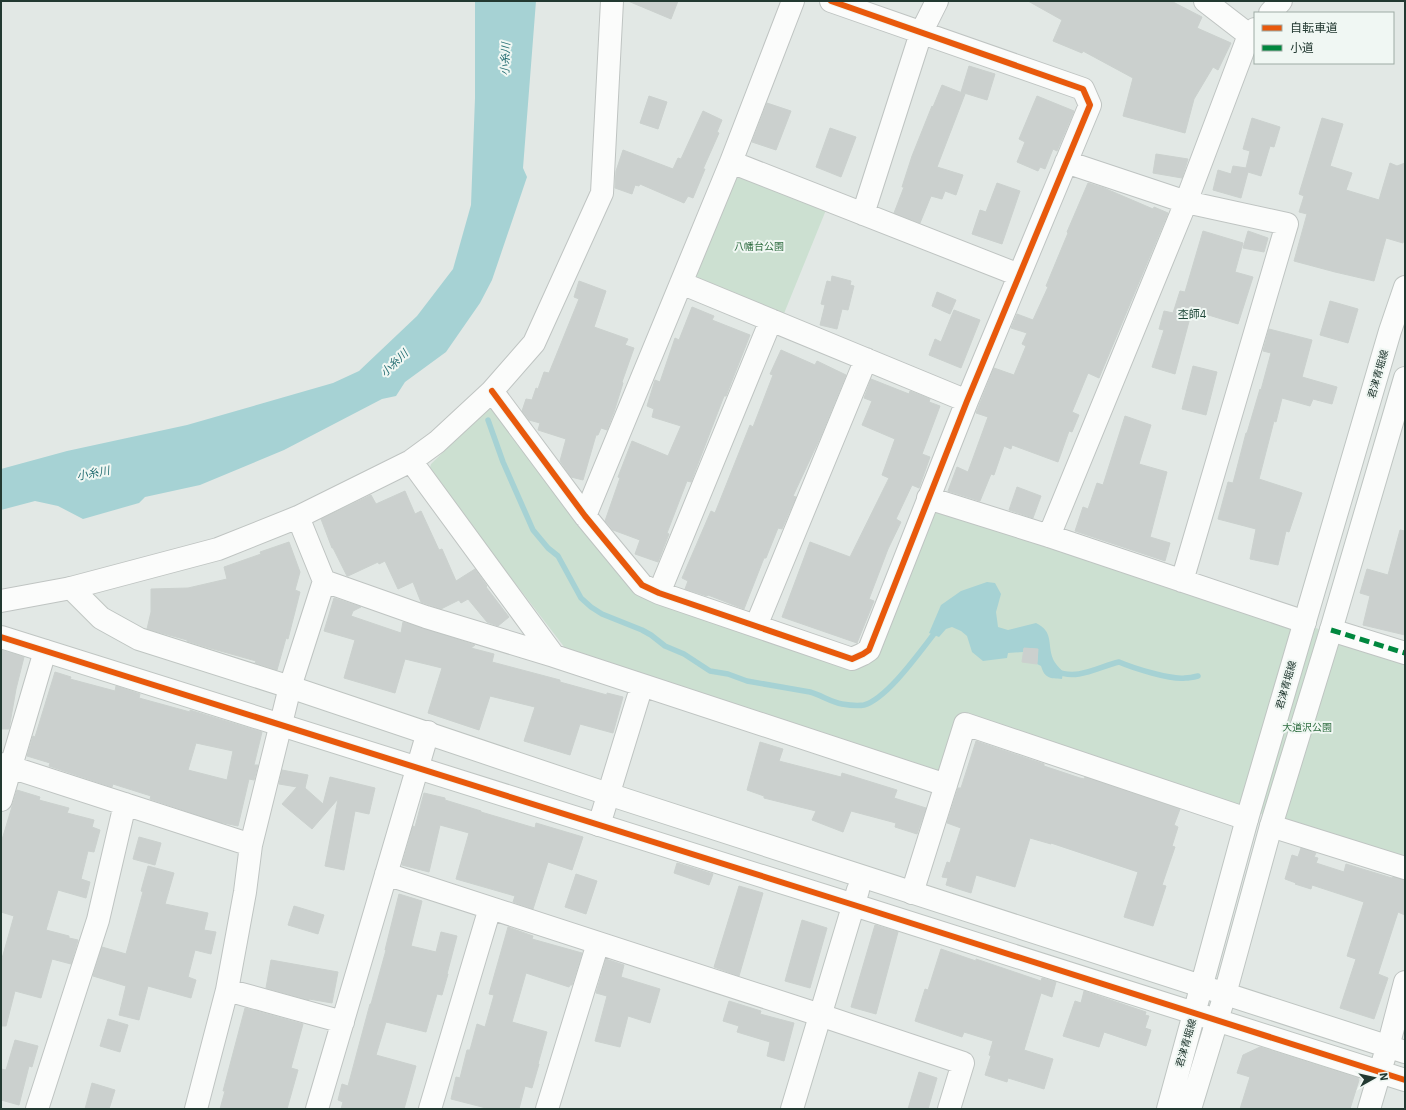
<svg xmlns="http://www.w3.org/2000/svg" width="1406" height="1110" font-family="'IBM Plex Sans','Noto Sans JP',sans-serif">
<style>
.green{fill:#cce0d1}
.water{fill:#a6d2d4}
.lines{fill:none;stroke-linecap:round;stroke-linejoin:round}
.stream{stroke:#a6d2d4;stroke-width:5.5}
.building{fill:#cbd0ce;stroke:#cbd1ce;fill-rule:evenodd}
.street-casing{stroke:#bfc4c2;stroke-width:24}
.secondary-casing{stroke:#bfc5c2;stroke-width:24}
.street{stroke:#fbfcfb;stroke-width:22}
.secondary{stroke:#fbfcfb;stroke-width:22}
.quiet{stroke:#00873e;stroke-width:5;stroke-dasharray:10 5;stroke-linecap:butt}
.cycleway-casing{stroke:#f0f7f3;stroke-width:8}
.cycleway{stroke:#e8590c;stroke-width:6}
.labels{text-anchor:middle;dominant-baseline:central;stroke-width:4;stroke-linejoin:round;paint-order:stroke}
.park-label{font-size:10px;fill:#2f6d41;stroke:#f0f7f3}
.street-label{font-size:10px;fill:#223931;stroke:#f0f7f3}
.water-label{font-size:11px;font-style:italic;fill:#216b70;stroke:#f0f7f3}
.neighbourhood-label{font-size:11px;fill:#20493b;stroke:#f0f7f3}
</style>
<rect width="100%" height="100%" fill="#e2e8e5"/>
<path class="green" d="M 742,174 L 826,210 L 783,316 L 696,281 L 694,274 L 734,178 Z
M 493,408 L 639,591 L 857,665 L 929,514 L 941,511 L 1405,656 L 1405,861 L 965,716 L 940,768 L 935,773 L 565,648 L 429,471 L 431,464 L 484,412 Z"/>
<path class="water" d="M 475,1 L 536,1 L 523,168 L 527,177 L 492,280 L 480,303 L 446,352 L 405,382 L 396,396 L 382,399 L 284,450 L 200,485 L 145,497 L 139,503 L 83,519 L 58,506 L 35,501 L 1,510 L 1,469 L 67,451 L 187,425 L 333,383 L 359,371 L 417,316 L 453,269 L 471,205 L 475,98 Z
M 987,582 L 995,583 L 1001,594 L 996,612 L 998,627 L 1008,630 L 1036,623 C 1054,632 1047,643 1053,659 C 1055,664 1060,668 1063,672 L 1062,679 C 1050,678 1045,679 1041,666 L 1037,664 L 1038,649 L 1024,648 L 1023,652 L 1008,653 L 1007,658 L 983,661 L 972,652 L 967,636 L 961,631 L 952,627 L 946,629 L 939,637 L 929,633 L 941,605 L 961,591 Z"/>
<g class="lines">
<path class="stream" d="M 488,420 L 503,462 L 533,530 L 548,548 L 558,556 L 581,598 L 591,607 L 602,614 L 642,630 L 651,635 L 665,646 L 684,654 L 710,671 L 728,674 L 747,681 L 810,692 C 821,695 831,702 842,704 C 848,705 858,706 864,705 C 888,698 921,650 937,630
M 1056,671 C 1077,681 1098,667 1119,662 C 1133,668 1171,680 1185,678 C 1189,678 1194,677 1198,676"/>
</g>
<path class="building" d="M 628,1 L 678,1 L 671,19 Z
M 1028,1 L 1171,1 L 1202,17 L 1197,28 L 1231,43 L 1218,70 L 1213,67 L 1194,99 L 1185,133 L 1123,116 L 1133,78 L 1083,51 L 1082,53 L 1053,41 L 1062,20 Z
M 969,66 L 995,74 L 987,100 L 961,92 Z
M 942,85 L 965,94 L 937,167 L 963,175 L 956,195 L 945,191 L 942,199 L 931,196 L 920,223 L 894,213 L 904,187 L 902,187 L 912,156 L 932,106 L 933,107 Z
M 649,96 L 667,102 L 658,129 L 640,123 Z
M 1037,96 L 1074,111 L 1057,151 L 1053,149 L 1045,169 L 1040,167 L 1038,171 L 1017,162 L 1025,142 L 1019,139 Z
M 767,103 L 791,111 L 776,150 L 752,142 Z
M 703,111 L 722,120 L 717,132 L 719,133 L 703,169 L 705,169 L 693,198 L 688,196 L 684,203 L 640,184 L 639,186 L 635,185 L 632,194 L 615,188 L 616,171 L 623,150 L 673,169 L 678,158 L 681,159 Z
M 1252,118 L 1280,127 L 1274,147 L 1270,146 L 1261,176 L 1248,172 L 1241,198 L 1213,190 L 1218,170 L 1231,174 L 1233,166 L 1246,168 L 1250,151 L 1243,149 Z
M 1322,118 L 1343,124 L 1330,166 L 1352,173 L 1346,190 L 1379,200 L 1390,163 L 1397,166 L 1405,163 L 1405,235 L 1403,243 L 1386,238 L 1374,281 L 1335,272 L 1294,261 L 1307,214 L 1299,212 L 1304,196 L 1299,194 Z
M 830,128 L 856,137 L 841,177 L 816,167 Z
M 1156,154 L 1188,159 L 1182,178 L 1153,173 Z
M 997,183 L 1020,191 L 1002,244 L 972,234 L 980,210 L 986,212 Z
M 1088,183 L 1104,188 L 1153,209 L 1154,207 L 1168,213 L 1099,378 L 1088,373 L 1072,412 L 1079,415 L 1072,432 L 1069,431 L 1058,462 L 1012,445 L 1011,449 L 1004,446 L 994,475 L 991,474 L 980,501 L 948,491 L 957,467 L 968,472 L 988,417 L 976,413 L 994,368 L 1014,375 L 1026,346 L 1022,344 L 1027,333 L 1011,328 L 1017,314 L 1033,320 L 1048,287 L 1046,286 L 1068,233 L 1067,232 Z
M 1203,231 L 1243,243 L 1235,272 L 1253,277 L 1238,324 L 1192,310 L 1175,374 L 1152,367 L 1164,330 L 1159,329 L 1164,311 L 1173,313 L 1180,291 L 1185,292 Z
M 1248,231 L 1268,238 L 1264,252 L 1243,248 Z
M 832,276 L 851,281 L 850,285 L 854,286 L 848,310 L 842,309 L 837,329 L 820,325 L 825,305 L 821,304 L 827,281 L 831,282 Z
M 579,281 L 606,291 L 594,327 L 628,339 L 625,345 L 634,348 L 622,382 L 623,383 L 614,412 L 607,430 L 601,428 L 598,435 L 596,435 L 583,480 L 571,477 L 560,461 L 566,439 L 538,430 L 540,423 L 529,420 L 522,411 L 526,399 L 532,400 L 536,388 L 538,389 L 544,372 L 549,373 L 579,299 L 574,297 Z
M 937,292 L 956,300 L 950,314 L 932,306 Z
M 1330,301 L 1358,309 L 1348,343 L 1320,335 Z
M 692,307 L 714,316 L 712,320 L 750,335 L 726,396 L 724,396 L 691,482 L 687,481 L 667,533 L 669,534 L 658,562 L 635,554 L 640,540 L 613,530 L 605,521 L 620,478 L 618,477 L 632,441 L 668,456 L 681,426 L 652,417 L 654,409 L 647,406 L 655,380 L 660,382 L 675,338 L 679,340 Z
M 954,310 L 980,320 L 961,368 L 929,355 L 935,339 L 941,342 Z
M 1269,329 L 1312,340 L 1302,377 L 1337,387 L 1332,404 L 1313,399 L 1310,406 L 1282,398 L 1276,422 L 1274,421 L 1259,479 L 1302,493 L 1289,532 L 1286,531 L 1278,565 L 1250,559 L 1256,529 L 1218,519 L 1228,482 L 1233,483 L 1246,433 L 1247,433 L 1260,389 L 1261,390 L 1271,353 L 1263,351 Z
M 781,350 L 815,365 L 817,361 L 846,375 L 820,438 L 793,496 L 796,497 L 782,529 L 778,528 L 766,558 L 764,558 L 744,609 L 708,595 L 707,596 L 685,589 L 688,581 L 682,578 L 711,511 L 715,513 L 750,425 L 753,427 L 773,375 L 770,374 Z
M 1193,366 L 1217,372 L 1206,415 L 1182,409 Z
M 871,379 L 909,394 L 910,391 L 930,399 L 929,402 L 940,406 L 922,454 L 930,457 L 919,488 L 912,485 L 896,519 L 901,522 L 888,549 L 869,599 L 874,601 L 857,643 L 782,617 L 810,542 L 850,557 L 889,478 L 882,475 L 895,439 L 862,425 L 872,401 L 864,398 Z
M 1125,416 L 1151,425 L 1139,464 L 1167,472 L 1150,537 L 1170,543 L 1165,561 L 1075,531 L 1083,507 L 1088,509 L 1097,483 L 1103,485 Z
M 1017,487 L 1041,496 L 1033,518 L 1009,510 Z
M 405,491 L 415,514 L 421,511 L 439,550 L 442,549 L 456,581 L 475,569 L 487,586 L 486,587 L 509,617 L 498,626 L 487,622 L 468,599 L 461,603 L 459,600 L 441,609 L 421,602 L 413,582 L 398,589 L 385,561 L 379,564 L 378,562 L 348,576 L 347,576 L 333,548 L 332,548 L 321,519 L 371,495 L 376,504 Z
M 1400,530 L 1405,531 L 1405,635 L 1363,625 L 1370,596 L 1360,593 L 1367,569 L 1388,575 Z
M 289,542 L 300,572 L 295,590 L 300,592 L 288,639 L 286,638 L 277,670 L 255,663 L 256,661 L 206,647 L 187,641 L 187,640 L 147,629 L 151,612 L 151,589 L 188,588 L 227,579 L 224,567 L 261,554 L 260,552 Z
M 334,598 L 361,607 L 353,611 L 351,616 L 401,633 L 403,622 L 475,645 L 471,648 L 494,654 L 492,662 L 560,680 L 560,682 L 607,695 L 607,693 L 623,697 L 613,733 L 580,724 L 570,755 L 524,741 L 535,707 L 490,696 L 479,730 L 428,713 L 442,668 L 405,659 L 395,693 L 344,678 L 355,640 L 324,631 Z
M 1024,648 L 1038,649 L 1037,664 L 1022,662 Z
M 1,650 L 24,657 L 16,689 L 9,729 L 1,729 Z
M 55,672 L 71,677 L 70,679 L 115,691 L 116,686 L 140,694 L 139,698 L 190,712 L 190,710 L 262,732 L 254,765 L 258,765 L 254,780 L 249,779 L 238,826 L 219,822 L 150,799 L 151,796 L 113,784 L 112,787 L 49,766 L 50,763 L 27,756 L 33,736 L 35,737 ZM 196,743 L 233,751 L 227,780 L 188,770 Z
M 976,741 L 1044,764 L 1044,766 L 1080,778 L 1084,779 L 1085,777 L 1180,809 L 1174,825 L 1178,827 L 1172,846 L 1175,847 L 1162,885 L 1166,886 L 1153,926 L 1124,917 L 1138,872 L 1051,843 L 1051,844 L 1030,838 L 1015,887 L 976,875 L 971,893 L 946,885 L 948,878 L 942,877 L 947,862 L 950,863 L 961,828 L 947,823 L 958,788 L 961,788 Z
M 760,742 L 783,749 L 779,761 L 841,777 L 842,773 L 897,790 L 894,798 L 926,808 L 917,834 L 895,827 L 896,823 L 851,811 L 843,832 L 812,820 L 816,811 L 764,798 L 764,796 L 747,790 Z
M 282,770 L 308,775 L 305,788 L 323,804 L 330,777 L 375,788 L 369,814 L 355,811 L 344,870 L 325,866 L 338,799 L 312,829 L 282,804 L 297,787 L 279,784 Z
M 17,790 L 40,797 L 39,800 L 69,808 L 67,813 L 94,820 L 92,827 L 100,830 L 94,852 L 88,851 L 81,879 L 90,882 L 86,898 L 58,890 L 46,930 L 69,936 L 69,938 L 78,940 L 71,964 L 52,959 L 41,998 L 15,991 L 6,1026 L 1,1026 L 1,962 L 14,916 L 1,912 L 1,843 Z
M 424,793 L 445,798 L 445,800 L 481,811 L 481,812 L 535,828 L 536,823 L 583,837 L 572,870 L 548,862 L 533,909 L 513,902 L 515,896 L 456,879 L 469,833 L 440,825 L 429,872 L 402,865 L 413,826 L 415,827 Z
M 139,837 L 161,843 L 155,865 L 133,859 Z
M 1301,848 L 1316,853 L 1314,857 L 1318,858 L 1316,863 L 1344,872 L 1346,864 L 1392,878 L 1393,877 L 1405,880 L 1405,915 L 1398,912 L 1378,974 L 1388,978 L 1374,1019 L 1340,1008 L 1356,959 L 1347,956 L 1364,902 L 1312,885 L 1311,889 L 1295,884 L 1296,883 L 1285,879 L 1292,855 L 1298,857 Z
M 677,863 L 713,874 L 709,885 L 674,873 Z
M 148,866 L 174,873 L 165,904 L 208,913 L 204,930 L 216,932 L 211,954 L 195,950 L 188,977 L 196,980 L 191,998 L 148,986 L 139,1020 L 119,1015 L 126,986 L 93,976 L 102,947 L 126,954 L 143,892 L 141,891 Z
M 576,874 L 597,881 L 586,914 L 565,907 Z
M 739,886 L 763,893 L 739,976 L 714,967 Z
M 399,894 L 422,901 L 411,946 L 436,952 L 441,932 L 457,936 L 447,974 L 448,974 L 442,995 L 437,994 L 426,1032 L 386,1022 L 376,1055 L 416,1066 L 404,1109 L 341,1109 L 343,1102 L 338,1100 L 342,1084 L 348,1086 L 370,1004 L 371,1004 L 386,950 L 385,950 Z
M 294,906 L 324,915 L 318,934 L 288,925 Z
M 802,920 L 827,928 L 810,988 L 785,981 Z
M 875,925 L 898,932 L 876,1014 L 851,1007 Z
M 508,927 L 533,936 L 532,939 L 582,953 L 572,985 L 570,985 L 569,987 L 526,973 L 512,1022 L 547,1032 L 538,1064 L 539,1064 L 532,1088 L 525,1086 L 519,1109 L 490,1109 L 451,1099 L 456,1077 L 460,1078 L 467,1050 L 470,1050 L 477,1024 L 485,1027 L 494,995 L 489,994 Z
M 941,949 L 976,961 L 976,959 L 1041,981 L 1042,978 L 1056,982 L 1052,997 L 1041,993 L 1024,1050 L 1053,1059 L 1044,1089 L 1008,1078 L 1007,1082 L 985,1075 L 991,1056 L 989,1055 L 993,1041 L 964,1032 L 962,1037 L 915,1021 L 925,989 L 928,990 Z
M 606,959 L 624,965 L 621,977 L 660,989 L 650,1023 L 628,1016 L 620,1047 L 595,1041 L 607,996 L 596,993 Z
M 271,960 L 338,972 L 332,1003 L 309,999 L 309,1000 L 266,988 Z
M 1084,991 L 1146,1012 L 1145,1015 L 1149,1016 L 1145,1028 L 1151,1030 L 1146,1046 L 1104,1032 L 1099,1047 L 1063,1036 L 1075,1001 L 1081,1003 Z
M 729,1001 L 761,1011 L 760,1014 L 794,1023 L 784,1061 L 767,1056 L 770,1042 L 737,1032 L 739,1026 L 723,1021 Z
M 245,1008 L 303,1024 L 291,1068 L 298,1070 L 287,1109 L 220,1109 L 225,1091 L 223,1091 Z
M 108,1019 L 128,1025 L 120,1052 L 100,1046 Z
M 15,1040 L 38,1046 L 32,1067 L 29,1066 L 19,1105 L 1,1100 L 1,1069 L 6,1070 Z
M 1260,1047 L 1358,1078 L 1359,1080 L 1350,1109 L 1240,1109 L 1250,1077 L 1237,1073 L 1243,1055 Z
M 919,1072 L 937,1078 L 928,1109 L 908,1109 Z
M 92,1083 L 115,1090 L 109,1109 L 85,1109 Z"/>
<g class="lines">
<g class="street-casing">
<path id="street" d="M 1205,1 L 1249,35
M 1270,13 L 1281,1
M 731,162 L 1019,275
M 1066,162 L 1186,202 L 1287,224 L 1182,581
M 863,214 L 921,33 L 937,1
M 681,283 L 967,401
M 492,391 L 585,516 L 642,585 L 659,593 L 852,659 L 863,654 L 869,650 L 967,401 L 1090,105 L 1083,89 L 831,1
M 411,461 L 554,656 L 946,785
M 928,498 L 1049,536 L 1305,622
M 585,516 L 731,162 L 793,1
M 298,517 L 324,581 L 426,617 L 554,656
M 1049,536 L 1186,202 L 1249,35 L 1255,29
M 659,593 L 771,320
M 1,601 L 71,588 L 218,549 L 298,517 L 411,461 L 437,442 L 492,391 L 534,343 L 602,193 L 612,1
M 756,626 L 866,359
M 1331,630 L 1405,653
M 1,764 L 251,845
M 1,800 L 45,651
M 599,825 L 642,685
M 1271,826 L 1405,868
M 386,874 L 820,1015 L 963,1063 L 949,1109
M 912,893 L 965,724 L 1247,819
M 227,990 L 343,1022
M 1388,1047 L 1405,982
M 37,1109 L 98,920 L 125,804
M 196,1109 L 227,990 L 245,892 L 251,845 L 290,687 L 324,581
M 317,1109 L 428,732
M 430,1109 L 490,908
M 547,1109 L 598,943"/>
</g>
<g class="secondary-casing">
<path id="secondary" d="M 71,588 L 101,618 L 139,639 L 290,687 L 608,794 L 1405,1052
M 1,637 L 854,905 L 1405,1080
M 792,1109 L 858,890
M 1168,1109 L 1247,819 L 1390,331 L 1405,287
M 1190,1109 L 1225,994 L 1271,826 L 1331,630 L 1405,378
M 1369,1109 L 1384,1058"/>
</g>
<use href="#street" class="street"/>
<use href="#secondary" class="secondary"/>
<path class="quiet" d="M 1331,630 L 1405,653"/>
<g class="cycleway-casing">
<path id="cycleway" d="M 492,391 L 585,516 L 642,585 L 659,593 L 852,659 L 863,654 L 869,650 L 967,401 L 1090,105 L 1083,89 L 831,1
M 1,637 L 854,905 L 1405,1080"/>
</g>
<use href="#cycleway" class="cycleway"/>
</g>
<g class="labels">
<g class="park-label">
<text x="759" y="246">八幡台公園</text>
<text x="1307" y="727">大道沢公園</text>
</g>
<g class="street-label">
<text transform="translate(1378 374) rotate(-74)">君津青堀線</text>
<text transform="translate(1286 685) rotate(-74)">君津青堀線</text>
<text transform="translate(1186 1043) rotate(-74)">君津青堀線</text>
</g>
<g class="water-label">
<text transform="translate(505 59) rotate(-88)">小糸川</text>
<text transform="translate(394 363) rotate(-44)">小糸川</text>
<text transform="translate(93 473) rotate(-11)">小糸川</text>
</g>
<g class="neighbourhood-label">
<text x="1192" y="314">杢師4</text>
</g>
</g>
<rect width="1406" height="1110" fill="none" stroke="#223931" stroke-width="4"/>
<rect x="1254" y="12" width="140" height="52" fill="#f0f7f3" stroke="#9eaba5"/>
<rect x="1262" y="25" width="20" height="6" fill="#e8590c" stroke="#9eaba5"/>
<text x="1290" y="32" font-size="12" fill="#223931">自転車道</text>
<rect x="1262" y="45" width="20" height="6" fill="#00873e" stroke="#9eaba5"/>
<text x="1290" y="52" font-size="12" fill="#223931">小道</text>
<g transform="translate(1374 1078) rotate(82)" stroke="#f0f7f3" stroke-width="3" paint-order="stroke">
<path d="M0-3L7 15L0 10L-7 15Z" fill="#223931"/>
<text y="-6" font-size="11" font-weight="bold" text-anchor="middle" fill="#223931">N</text>
</g>
</svg>
